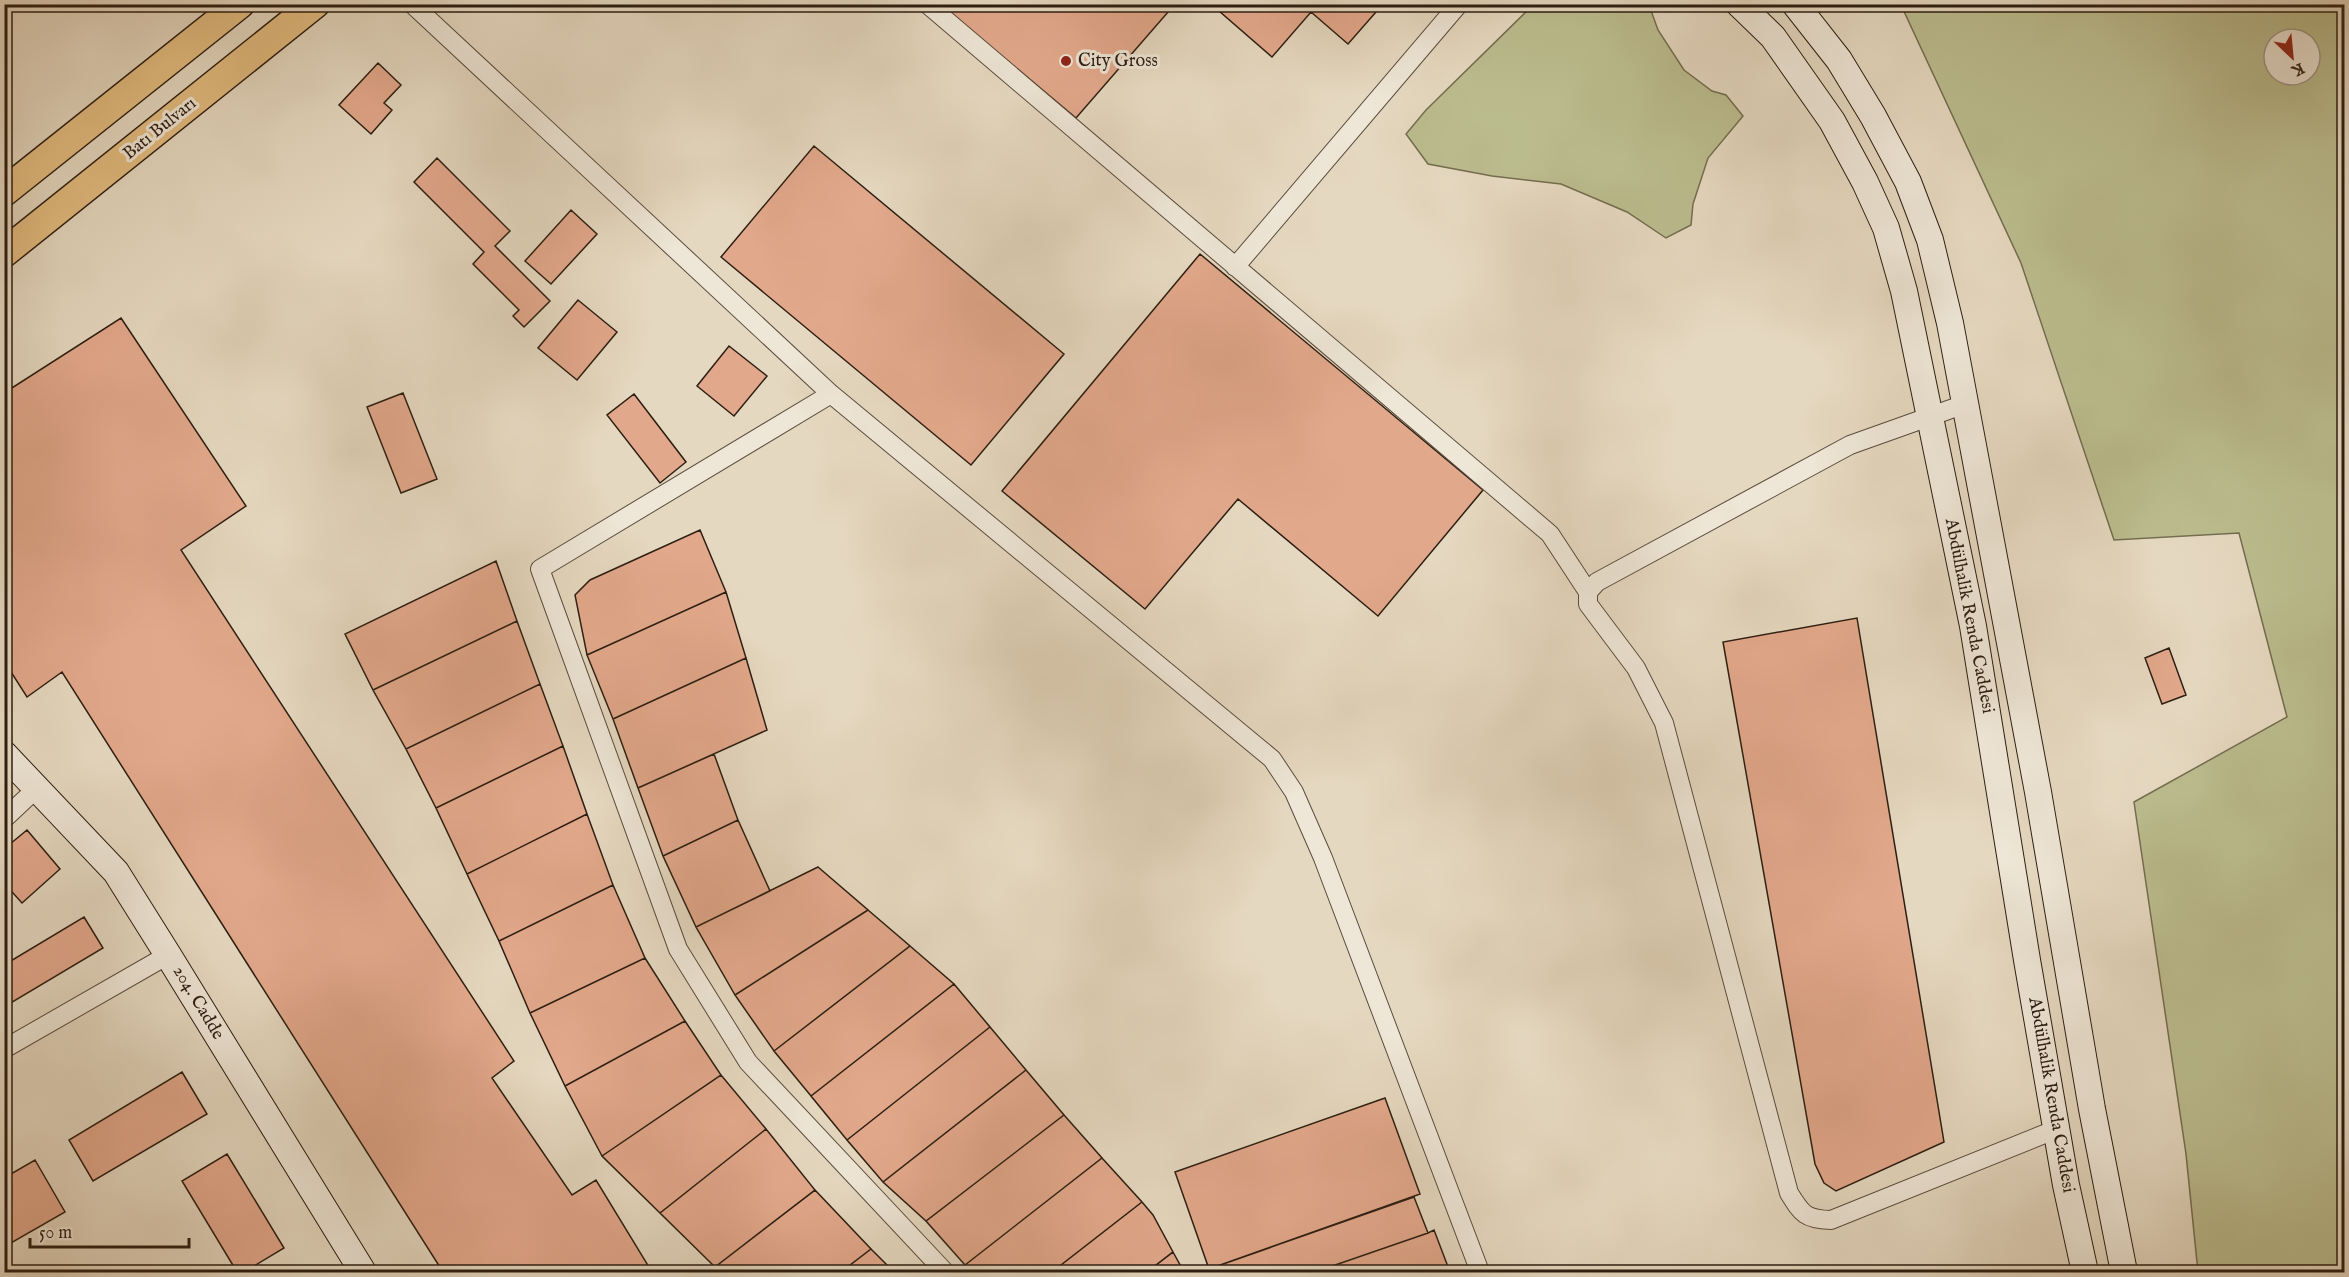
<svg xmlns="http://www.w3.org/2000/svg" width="2349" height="1277" font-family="'IM FELL English',serif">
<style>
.green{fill:#bbbc8e;stroke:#746d50;stroke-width:1.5;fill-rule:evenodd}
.building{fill:#e2a88b;stroke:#2c1e12;stroke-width:1.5}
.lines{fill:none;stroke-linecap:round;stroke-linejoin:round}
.street-casing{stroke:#5a4c3e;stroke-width:20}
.secondary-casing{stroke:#2c1e12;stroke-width:28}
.primary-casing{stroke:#2c1e12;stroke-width:31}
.street{stroke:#eee6d6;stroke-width:18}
.secondary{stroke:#eee6d6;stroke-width:26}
.primary{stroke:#e2bc80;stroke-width:28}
.poi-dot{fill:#8f2418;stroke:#eee6d6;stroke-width:2}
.labels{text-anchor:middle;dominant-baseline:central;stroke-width:6;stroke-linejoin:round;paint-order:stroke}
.poi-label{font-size:18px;fill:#2c1e12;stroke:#eee6d6;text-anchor:start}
.street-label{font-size:18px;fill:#2c1e12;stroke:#eee6d6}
</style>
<rect width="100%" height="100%" fill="#e5d8c0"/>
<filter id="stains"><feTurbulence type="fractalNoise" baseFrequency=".00333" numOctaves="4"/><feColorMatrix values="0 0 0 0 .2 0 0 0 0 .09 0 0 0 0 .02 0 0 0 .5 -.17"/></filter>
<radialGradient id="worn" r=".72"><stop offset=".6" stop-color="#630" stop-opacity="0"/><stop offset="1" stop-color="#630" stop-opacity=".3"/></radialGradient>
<path class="green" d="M 1533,5 L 1649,5 L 1658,30 L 1684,70 L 1712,91 L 1726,95 L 1743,116 L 1708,158 L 1693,204 L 1691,225 L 1666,238 L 1627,212 L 1561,184 L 1492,176 L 1428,164 L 1406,134 L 1426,110 Z
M 1901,5 L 2344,5 L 2344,1272 L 2198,1272 L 2186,1154 L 2134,802 L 2287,717 L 2239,533 L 2114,540 L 2021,263 ZM 2274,39 L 2310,39 L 2310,75 L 2274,75 Z"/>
<path class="building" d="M 939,4 L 1175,4 L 1076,118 Z
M 1211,4 L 1383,4 L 1348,44 L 1311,12 L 1272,57 Z
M 378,63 L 401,85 L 384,103 L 392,110 L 371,134 L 339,105 Z
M 814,146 L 1064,354 L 971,465 L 721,257 Z
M 437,158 L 510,231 L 495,246 L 550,301 L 524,327 L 513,316 L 519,310 L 473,264 L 484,252 L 414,182 Z
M 571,210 L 597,234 L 551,284 L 525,261 Z
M 1200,254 L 1483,490 L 1378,616 L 1238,499 L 1145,609 L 1002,491 Z
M 578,300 L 617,332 L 577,380 L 538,348 Z
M 121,318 L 246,506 L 181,550 L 514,1061 L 492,1078 L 572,1195 L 596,1180 L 652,1272 L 443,1272 L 62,672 L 27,697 L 4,661 L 4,393 Z
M 729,346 L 767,376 L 734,416 L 697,386 Z
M 403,393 L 437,479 L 401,493 L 367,407 Z
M 634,394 L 686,462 L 660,483 L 607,415 Z
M 700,530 L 726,592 L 587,655 L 575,595 L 590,580 Z
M 496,561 L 517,621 L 373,690 L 345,634 Z
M 726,592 L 746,658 L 613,719 L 587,655 Z
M 1857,618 L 1944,1142 L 1836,1191 L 1824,1183 L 1815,1164 L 1723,642 Z
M 517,621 L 540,684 L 406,749 L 373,690 Z
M 2169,648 L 2186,695 L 2162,704 L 2145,658 Z
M 746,658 L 767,730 L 638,788 L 613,719 Z
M 540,684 L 563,746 L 436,808 L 406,749 Z
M 563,746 L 587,814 L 467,874 L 436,808 Z
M 714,754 L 738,820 L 663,856 L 638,788 Z
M 587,814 L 613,885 L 499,941 L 467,874 Z
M 738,820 L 770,891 L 696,927 L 663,856 Z
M 27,830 L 60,869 L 22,903 L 4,883 L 4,849 Z
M 818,867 L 868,910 L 735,995 L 696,927 Z
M 613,885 L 645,958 L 530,1013 L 499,941 Z
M 868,910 L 910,946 L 774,1051 L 735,995 Z
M 84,917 L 103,948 L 4,1007 L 4,965 Z
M 910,946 L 954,984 L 811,1096 L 774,1051 Z
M 645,958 L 685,1021 L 565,1086 L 530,1013 Z
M 954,984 L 990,1027 L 847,1140 L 811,1096 Z
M 685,1021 L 721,1075 L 602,1156 L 565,1086 Z
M 990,1027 L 1026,1070 L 883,1182 L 847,1140 Z
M 1026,1070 L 1064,1115 L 926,1221 L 883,1182 Z
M 182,1072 L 207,1114 L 93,1181 L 69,1140 Z
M 721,1075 L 766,1129 L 660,1213 L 602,1156 Z
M 1385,1098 L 1420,1194 L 1209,1269 L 1175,1172 Z
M 1064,1115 L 1102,1158 L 965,1265 L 926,1221 Z
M 766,1129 L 815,1190 L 715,1267 L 660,1213 Z
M 227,1154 L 284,1248 L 244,1272 L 237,1272 L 182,1181 Z
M 1102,1158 L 1142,1202 L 1052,1272 L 971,1272 L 965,1265 Z
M 35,1160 L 65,1212 L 4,1247 L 4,1178 Z
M 815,1190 L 871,1249 L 841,1272 L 721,1272 L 715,1267 Z
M 1414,1197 L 1428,1233 L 1315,1272 L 1211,1272 L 1209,1269 Z
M 1142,1202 L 1153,1215 L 1173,1252 L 1147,1272 L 1052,1272 Z
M 1434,1230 L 1450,1272 L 1315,1272 L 1428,1233 Z
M 871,1249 L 894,1272 L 841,1272 Z
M 1173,1252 L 1184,1272 L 1147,1272 Z"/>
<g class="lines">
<g class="street-casing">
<path id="street" d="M 412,4 L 831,394 L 1272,759 L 1294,792 L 1323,858 L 1480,1272
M 927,4 L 1550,534 L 1588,592
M 1235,267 L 1459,4
M 831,394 L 540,569 L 678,949 L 748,1062 L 945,1272
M 1965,404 L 1850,445 L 1597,582 L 1588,592 L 1588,604 L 1636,668 L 1664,723 L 1789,1193 C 1802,1214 1805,1219 1831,1220 L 2057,1129
M 4,819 L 36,789
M 4,1049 L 168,955"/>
</g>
<g class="secondary-casing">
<path id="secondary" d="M 1739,4 L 1773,37 L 1832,121 L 1865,182 L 1886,228 L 1904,291 L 1973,626 L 2027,960 L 2066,1185 L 2085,1272
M 1795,4 L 1839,60 L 1873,116 L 1908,182 L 1930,240 L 1950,323 L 2038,792 L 2092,1109 L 2124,1272
M 4,754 L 116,872 L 168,955 L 363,1272"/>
</g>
<g class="primary-casing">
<path id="primary" d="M 4,192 L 240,4
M 4,253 L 315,4"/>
</g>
<use href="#street" class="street"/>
<use href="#secondary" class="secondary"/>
<use href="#primary" class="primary"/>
</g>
<circle class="poi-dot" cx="1066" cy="61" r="6"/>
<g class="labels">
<g class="poi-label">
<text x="1078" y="61">City Gross</text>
</g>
<g class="street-label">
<text transform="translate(160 129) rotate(-39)">Batı Bulvarı</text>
<text transform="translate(1969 616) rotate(79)">Abdülhalik Renda Caddesi</text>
<text transform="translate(198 1003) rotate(59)">204. Cadde</text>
<text transform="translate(2051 1095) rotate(80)">Abdülhalik Renda Caddesi</text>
</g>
</g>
<rect width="2349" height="1277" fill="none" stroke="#e5d8c0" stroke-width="24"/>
<rect x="6" y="6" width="2337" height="1265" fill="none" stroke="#2c1e12" stroke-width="3"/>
<rect x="12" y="12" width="2325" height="1253" fill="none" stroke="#2c1e12" stroke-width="1.5"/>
<g transform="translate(2292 57) rotate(154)"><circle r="28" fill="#eee6d6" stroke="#a09688" stroke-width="1.5"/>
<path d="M0-4.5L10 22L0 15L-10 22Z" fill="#8f2418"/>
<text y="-9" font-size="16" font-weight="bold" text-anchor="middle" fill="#2c1e12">K</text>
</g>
<path d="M30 1238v9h159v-9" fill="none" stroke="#2c1e12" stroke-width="3"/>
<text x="39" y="1238" font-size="18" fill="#2c1e12" stroke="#eee6d6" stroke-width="4.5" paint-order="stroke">50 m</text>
<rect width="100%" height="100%" filter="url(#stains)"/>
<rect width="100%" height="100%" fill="url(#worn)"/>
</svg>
